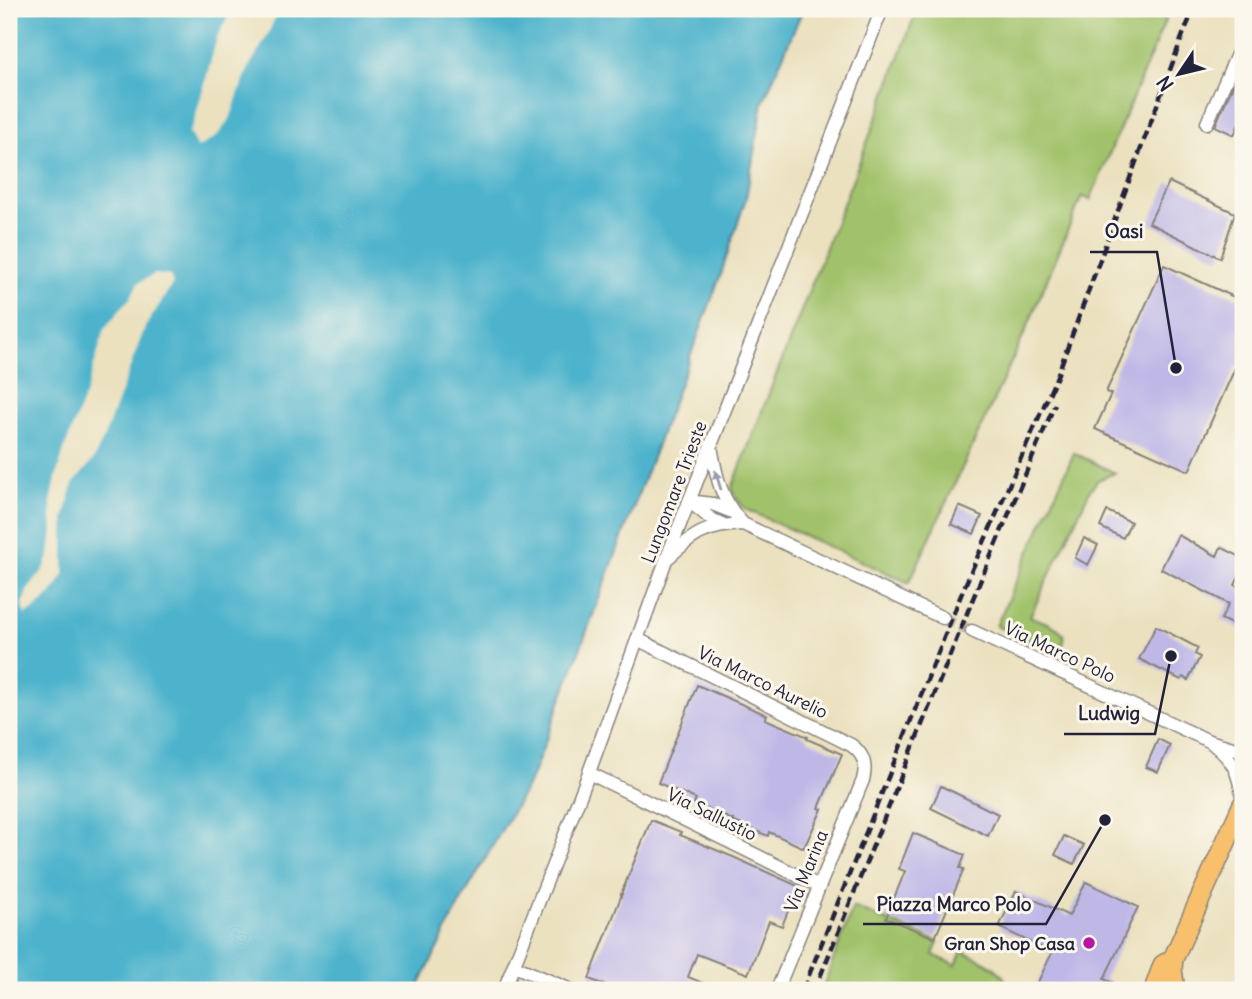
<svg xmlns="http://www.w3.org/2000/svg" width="1252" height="999" font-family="Delius,sans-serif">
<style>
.green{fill:#a1c26a;stroke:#627252;stroke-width:2}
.water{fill:#4db3cc;stroke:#386a84;stroke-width:2}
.pier{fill:#ebe1bf}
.building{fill:#bfb8e7}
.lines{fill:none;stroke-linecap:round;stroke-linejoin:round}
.minor-tunnel{stroke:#c3bba5;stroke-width:12;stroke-dasharray:12 6;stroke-linecap:butt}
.minor-casing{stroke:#86827d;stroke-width:15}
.primary-casing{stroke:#86827d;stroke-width:22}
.minor{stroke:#fff;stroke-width:12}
.primary{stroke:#f8bf6c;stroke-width:19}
.rail{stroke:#22223b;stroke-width:4.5;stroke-dasharray:10 5;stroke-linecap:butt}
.oneway{fill:#9c9ca7}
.poi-dot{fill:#b5179e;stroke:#fbf7ec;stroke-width:2.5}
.labels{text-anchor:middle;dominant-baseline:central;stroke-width:6;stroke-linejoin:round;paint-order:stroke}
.street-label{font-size:18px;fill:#22223b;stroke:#fbf7ec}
.poi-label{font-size:18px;font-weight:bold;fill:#22223b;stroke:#fbf7ec;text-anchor:end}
.leader{fill:none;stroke:#22223b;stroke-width:2.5}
.callout-dot{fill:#22223b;stroke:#fbf7ec;stroke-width:2.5}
.callout-label{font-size:19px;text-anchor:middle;font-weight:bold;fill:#22223b;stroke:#fbf7ec;stroke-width:6;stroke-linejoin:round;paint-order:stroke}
</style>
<rect width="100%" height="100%" fill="#fbf7ec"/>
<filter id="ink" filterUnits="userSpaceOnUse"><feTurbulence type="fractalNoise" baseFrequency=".0143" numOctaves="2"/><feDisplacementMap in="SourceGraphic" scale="14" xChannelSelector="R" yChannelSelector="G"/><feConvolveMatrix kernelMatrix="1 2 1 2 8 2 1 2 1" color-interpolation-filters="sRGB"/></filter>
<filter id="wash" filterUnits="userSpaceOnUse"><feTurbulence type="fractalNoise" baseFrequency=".00686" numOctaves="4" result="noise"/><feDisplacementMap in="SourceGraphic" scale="28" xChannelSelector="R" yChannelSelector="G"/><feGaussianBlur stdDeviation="1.57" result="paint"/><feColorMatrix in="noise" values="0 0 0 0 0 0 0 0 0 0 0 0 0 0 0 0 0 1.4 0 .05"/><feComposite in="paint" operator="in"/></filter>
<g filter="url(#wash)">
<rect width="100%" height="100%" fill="#ebe1bf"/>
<path class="green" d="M 917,9 L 1170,9 L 1090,200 L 1082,196 L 1026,330 L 909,583 L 745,509 L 734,495 L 732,488 L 882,104 Z
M 1074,453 L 1115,473 L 1098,480 L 1090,490 L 1030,616 C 1039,621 1062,626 1064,637 C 1065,643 1061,650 1059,654 L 996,626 Z
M 853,907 L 938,942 L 933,955 L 956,965 L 962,951 C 978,959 1003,967 1007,985 L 1003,990 L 822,990 Z"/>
<path class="water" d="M 9,9 L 803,9 L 763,102 L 746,198 L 720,277 L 532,777 L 459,905 L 417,990 L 9,990 Z"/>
<path class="pier" d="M 232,9 L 279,9 L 266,38 L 250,65 L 239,92 L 230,119 L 216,137 L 197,148 L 189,132 L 194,122 L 217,38 Z
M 155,274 L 170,276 L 173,283 L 145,327 L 103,440 L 93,460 L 73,484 L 64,519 L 64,574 L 54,591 L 35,609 L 25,615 L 23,604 L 27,591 L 44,569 L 50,555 L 53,531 L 51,503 L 56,478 L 65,447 L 86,393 L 105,328 L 131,297 L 138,283 Z"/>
<g id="blocks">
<path class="building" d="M 1243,62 L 1243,115 L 1234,135 L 1215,126 Z
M 1169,182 L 1235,213 L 1220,258 L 1149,223 Z
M 1164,265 L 1243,301 L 1243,370 L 1236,366 L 1189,471 L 1095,429 L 1111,394 L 1106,392 Z
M 959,506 L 982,516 L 974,534 L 951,524 Z
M 1107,511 L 1131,522 L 1123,538 L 1100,527 Z
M 1178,535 L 1217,556 L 1221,547 L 1243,558 L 1243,568 L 1235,585 L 1243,589 L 1243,630 L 1221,619 L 1229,604 L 1161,569 Z
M 1084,538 L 1098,545 L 1088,565 L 1075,558 Z
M 1156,626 L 1198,648 L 1195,654 L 1200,657 L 1188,680 L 1183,677 L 1181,680 L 1139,659 Z
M 697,685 L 767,715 L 765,719 L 808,737 L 807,739 L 842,754 L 819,808 L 822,809 L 804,848 L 769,832 L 768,836 L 732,821 L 733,820 L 694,803 L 696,799 L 658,783 Z
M 1158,739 L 1170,745 L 1158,772 L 1146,767 Z
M 941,786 L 998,814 L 988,836 L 931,808 Z
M 651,820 L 681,832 L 680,835 L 733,857 L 798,886 L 782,926 L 769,921 L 748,974 L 697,954 L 688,977 L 720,990 L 618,990 L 589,979 L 622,894 L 621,894 Z
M 913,833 L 965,855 L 960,868 L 964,869 L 935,938 L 886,918 L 905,871 L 899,869 Z
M 1064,836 L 1084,845 L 1074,864 L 1055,855 Z
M 1086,882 L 1138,907 L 1104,979 L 1128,990 L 1034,990 L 1052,953 L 999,927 L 1016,891 L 1069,916 Z"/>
</g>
</g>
<g filter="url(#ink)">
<use href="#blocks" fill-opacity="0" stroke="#86827d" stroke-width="2"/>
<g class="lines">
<path class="minor-tunnel" d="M 943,618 L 972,631"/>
<g class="minor-casing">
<path id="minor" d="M 1207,123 L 1243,41
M 711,446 C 716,476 721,501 743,524 L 943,618
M 689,501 L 712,504 L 732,512
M 689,501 L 711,519 L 724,525
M 669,557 C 695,533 707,526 743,524
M 972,631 L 1209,741 L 1243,751
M 637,639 L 851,745 C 864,754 867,765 863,780 L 777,990
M 1212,743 C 1235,762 1238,771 1243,800
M 589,773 L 819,886
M 514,966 L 571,990
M 504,990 L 584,786 L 666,560 L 882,9"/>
</g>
<g class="primary-casing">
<path id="primary" d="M 1154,990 L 1163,965 L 1173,959
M 1175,990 L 1172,969 L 1173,959 L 1243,804"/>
</g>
<use href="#minor" class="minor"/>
<use href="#primary" class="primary"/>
<path class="rail" d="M 820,977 L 974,596 L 1055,404
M 803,990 L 963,590 L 1057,376 L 1184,32 L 1194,9"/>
</g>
<defs><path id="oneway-solid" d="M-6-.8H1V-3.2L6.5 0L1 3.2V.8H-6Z" transform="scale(1.75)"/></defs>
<use class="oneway" href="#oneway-solid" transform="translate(718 480) rotate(-107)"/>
</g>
<circle class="poi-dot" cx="1089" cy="943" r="7"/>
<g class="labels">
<g class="street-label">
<text transform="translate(674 492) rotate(-69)">Lungomare Trieste</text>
<text transform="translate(1060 652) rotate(25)">Via Marco Polo</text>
<text transform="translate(763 682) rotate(26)">Via Marco Aurelio</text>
<text transform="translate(712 814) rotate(26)">Via Sallustio</text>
<text transform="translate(806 871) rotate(-68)">Via Marina</text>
</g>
<g class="poi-label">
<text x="1075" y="943">Gran Shop Casa</text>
</g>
</g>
<path class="leader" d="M1176 368L1157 252H1090M1171 656L1155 734H1064M1105 820L1046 924H863"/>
<g class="callout-dot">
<circle cx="1176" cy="368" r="7"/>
<circle cx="1171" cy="656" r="7"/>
<circle cx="1105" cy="820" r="7"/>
</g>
<g class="callout-label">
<text x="1124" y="238">Oasi</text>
<text x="1109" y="720">Ludwig</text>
<text x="954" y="911">Piazza Marco Polo</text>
</g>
<rect width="1252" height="999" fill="none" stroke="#fbf7ec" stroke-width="35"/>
<g transform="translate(1179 74) rotate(235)" stroke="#fbf7ec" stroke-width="5" paint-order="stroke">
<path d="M0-5L12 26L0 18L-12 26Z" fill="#22223b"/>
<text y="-10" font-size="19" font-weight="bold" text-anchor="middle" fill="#22223b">N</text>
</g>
</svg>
